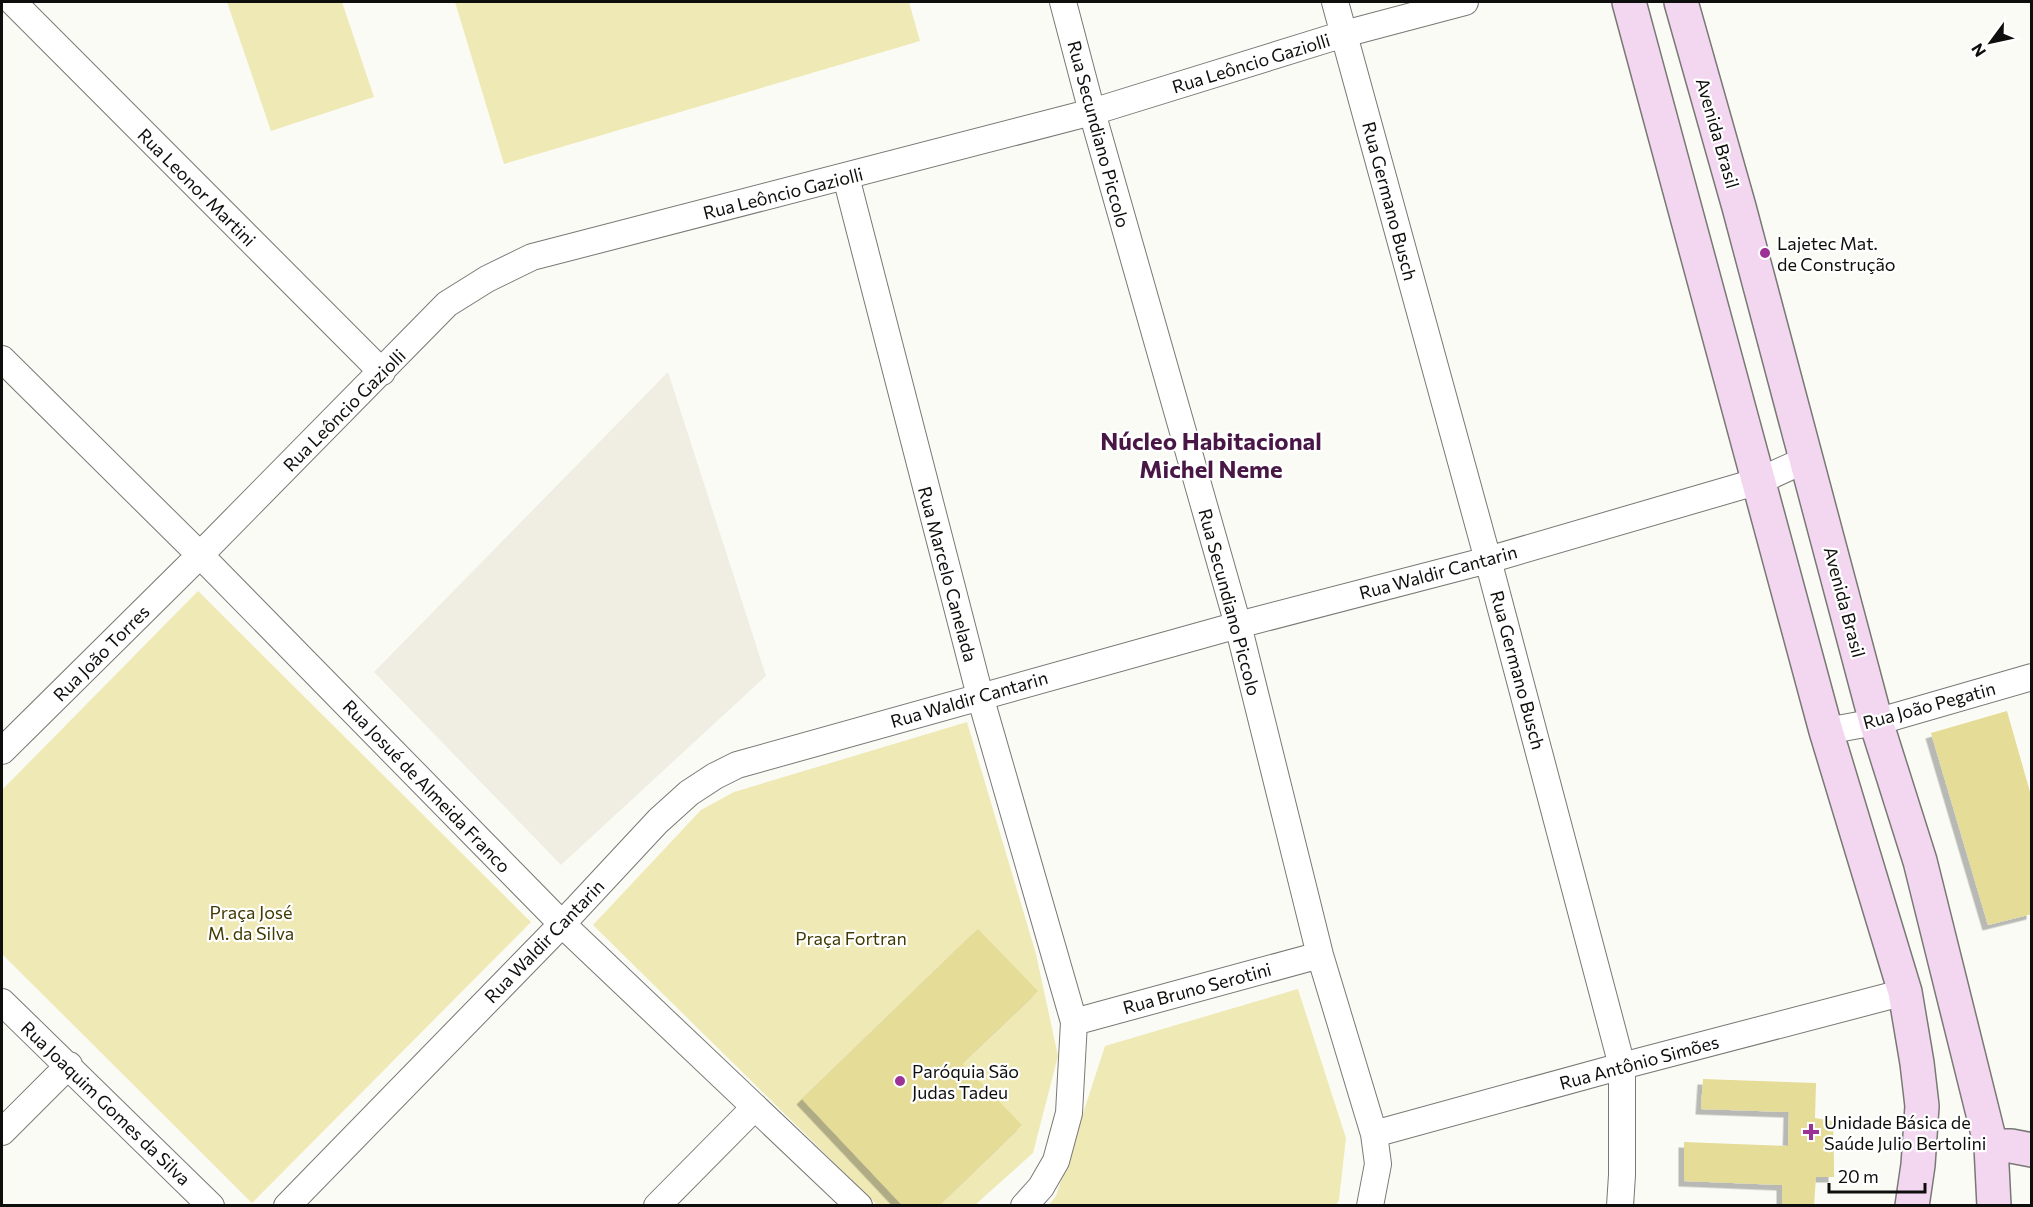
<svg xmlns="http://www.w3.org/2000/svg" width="2033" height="1207" font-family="Commissioner,sans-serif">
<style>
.built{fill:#f0eee3}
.green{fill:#efe9b5}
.building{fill:#e5dc97;filter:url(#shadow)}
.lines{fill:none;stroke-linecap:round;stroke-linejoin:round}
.street-casing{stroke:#797875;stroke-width:28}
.secondary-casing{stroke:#797875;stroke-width:36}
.street{stroke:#fff;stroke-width:26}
.secondary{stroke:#f3d7f1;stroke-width:33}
.poi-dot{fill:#9b3295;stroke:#fff;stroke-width:2}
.labels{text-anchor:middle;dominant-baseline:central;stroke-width:4.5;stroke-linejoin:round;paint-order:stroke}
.street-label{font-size:18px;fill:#0e0e0c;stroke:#fff}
.poi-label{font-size:18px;fill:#0e0e0c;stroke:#fff;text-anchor:start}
.park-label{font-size:18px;fill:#413a02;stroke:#fff}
.district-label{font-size:24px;font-weight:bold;fill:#491746;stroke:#fff}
</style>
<defs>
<filter id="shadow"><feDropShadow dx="-5.5" dy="5.5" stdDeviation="0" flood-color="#0004"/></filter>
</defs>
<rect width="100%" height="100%" fill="#fbfbf6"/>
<path class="built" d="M 668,372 L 766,676 L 561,865 L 374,672 Z"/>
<path class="green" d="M 227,2 L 342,2 L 374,97 L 271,131 Z
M 455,2 L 909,2 L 920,41 L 504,164 Z
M 198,591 L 531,922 L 252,1203 L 2,954 L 2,790 Z
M 967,722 L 1036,954 L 1058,1056 L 1033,1153 L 975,1205 L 877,1205 L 593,925 L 701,810 L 734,792 Z
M 1298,989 L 1346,1138 L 1339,1200 L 1336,1205 L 1048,1206 L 1056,1196 L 1105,1046 Z"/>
<path class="building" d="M 2007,711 L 2032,799 L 2032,914 L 1988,925 L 1931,733 Z
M 978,929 L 1038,991 L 962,1063 L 1022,1125 L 938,1206 L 903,1206 L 802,1099 Z
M 1703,1079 L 1816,1083 L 1815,1118 L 1833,1121 L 1834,1162 L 1834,1177 L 1816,1177 L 1814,1206 L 1782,1206 L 1782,1185 L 1684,1181 L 1684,1142 L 1788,1146 L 1789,1112 L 1701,1109 Z"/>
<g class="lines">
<g class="street-casing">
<path id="street" d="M 13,2 L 382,372
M 1063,2 L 1092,112 L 1238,625 L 1320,955 L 1374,1134 L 1378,1164 L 1370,1206
M 1335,2 L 1488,560 L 1622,1066 L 1622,1175 L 1620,1206
M 846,177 L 980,696 L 1074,1022 L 1069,1113 L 1056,1161 L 1041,1187 L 1024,1206
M 2,359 L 200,555 L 562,924 L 859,1206
M 1826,731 L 1876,722 L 2032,677
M 2,751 L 200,555 L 447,304 L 487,279 L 532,257 L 1092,112 L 1344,34 L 1465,2
M 2,1002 L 211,1206
M 1074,1022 L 1320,955
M 2,1132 L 69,1065
M 1374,1134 L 1622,1066 L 1905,992
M 287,1206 L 562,924 L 658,821 L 689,793 L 715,776 L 737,765 L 1238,625 L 1488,560 L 1759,481 L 1807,459
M 657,1206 L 755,1107"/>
</g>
<g class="secondary-casing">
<path id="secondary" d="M 1629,2 L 1826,731 L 1905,992 L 1917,1063 L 1922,1106 L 1918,1165 L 1912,1206
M 1681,2 L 1739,207 L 1876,722 L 1920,861 L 1991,1146 L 1994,1206
M 1991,1146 L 2011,1146 L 2032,1150"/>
</g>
<use href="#street" class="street"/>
<use href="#secondary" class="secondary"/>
</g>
<g class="poi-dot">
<circle cx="1765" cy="253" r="6"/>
<circle cx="900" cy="1081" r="6"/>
<path d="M1808 1123h6v6h6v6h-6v6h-6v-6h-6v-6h6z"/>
</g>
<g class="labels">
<g class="street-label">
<text transform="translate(1251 63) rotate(-17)">Rua Leôncio Gaziolli</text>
<text transform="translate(1718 133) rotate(74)">Avenida Brasil</text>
<text transform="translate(1099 134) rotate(75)">Rua Secundiano Piccolo</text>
<text transform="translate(197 187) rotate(45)">Rua Leonor Martini</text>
<text transform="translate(783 193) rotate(-14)">Rua Leôncio Gaziolli</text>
<text transform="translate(1390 201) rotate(75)">Rua Germano Busch</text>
<text transform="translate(344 410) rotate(-45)">Rua Leôncio Gaziolli</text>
<text transform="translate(1438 572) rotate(-15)">Rua Waldir Cantarin</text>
<text transform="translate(948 574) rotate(75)">Rua Marcelo Canelada</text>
<text transform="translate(1230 602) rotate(75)">Rua Secundiano Piccolo</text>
<text transform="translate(1845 602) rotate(75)">Avenida Brasil</text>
<text transform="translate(101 653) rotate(-45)">Rua João Torres</text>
<text transform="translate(1518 670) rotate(75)">Rua Germano Busch</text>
<text transform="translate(969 699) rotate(-16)">Rua Waldir Cantarin</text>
<text transform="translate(1929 705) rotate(-15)">Rua João Pegatin</text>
<text transform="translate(427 786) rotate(46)">Rua Josué de Almeida Franco</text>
<text transform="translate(544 941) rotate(-46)">Rua Waldir Cantarin</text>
<text transform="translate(1197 988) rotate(-15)">Rua Bruno Serotini</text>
<text transform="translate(1639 1062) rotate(-15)">Rua Antônio Simões</text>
<text transform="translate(106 1103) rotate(44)">Rua Joaquim Gomes da Silva</text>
</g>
<g class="poi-label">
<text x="1777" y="243">Lajetec Mat.<tspan x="1777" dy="21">de Construção</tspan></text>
<text x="912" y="1071">Paróquia São<tspan x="912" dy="21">Judas Tadeu</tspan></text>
<text x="1824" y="1122">Unidade Básica de<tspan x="1824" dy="21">Saúde Julio Bertolini</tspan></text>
</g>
<g class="park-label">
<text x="251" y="912">Praça José<tspan x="251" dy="21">M. da Silva</tspan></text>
<text x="851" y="938">Praça Fortran</text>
</g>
<g class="district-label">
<text x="1211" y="440">Núcleo Habitacional<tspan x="1211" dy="28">Michel Neme</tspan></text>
</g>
</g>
<rect width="2033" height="1207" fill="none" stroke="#0e0e0c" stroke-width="6"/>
<g transform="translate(1991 42) rotate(237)" stroke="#ffffff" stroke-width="4.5" paint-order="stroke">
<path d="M0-4.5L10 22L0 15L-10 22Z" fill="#0e0e0c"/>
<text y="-9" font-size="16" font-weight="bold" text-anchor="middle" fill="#0e0e0c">N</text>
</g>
<path d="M1829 1183v9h96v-9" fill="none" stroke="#0e0e0c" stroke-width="3"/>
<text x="1838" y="1183" font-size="18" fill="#0e0e0c" stroke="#ffffff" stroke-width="4.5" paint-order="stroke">20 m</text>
</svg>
